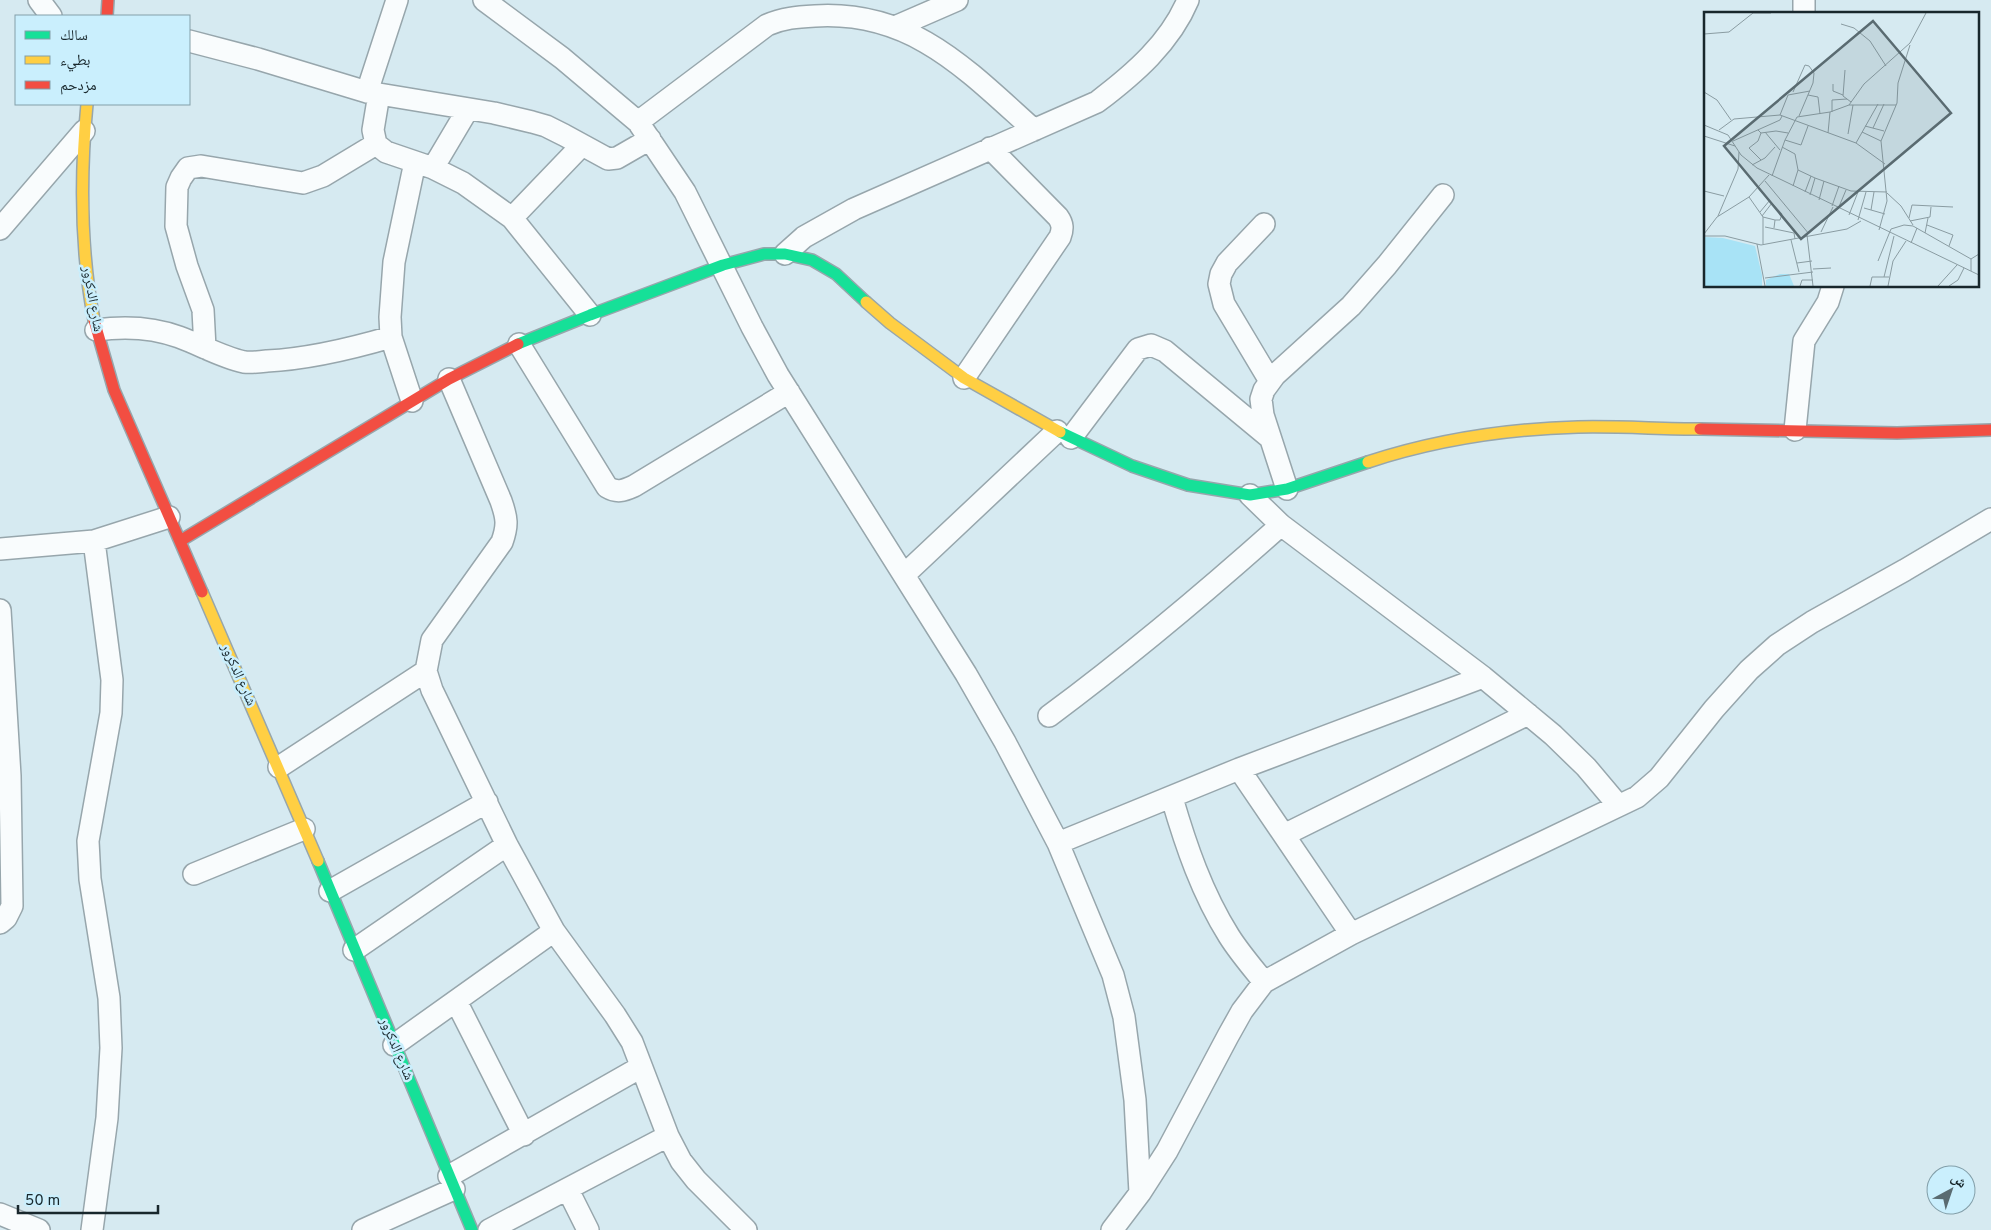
<svg xmlns="http://www.w3.org/2000/svg" width="1991" height="1230" font-family="Overpass,'Noto Naskh Arabic',sans-serif">
<style>
.lines{fill:none;stroke-linecap:round;stroke-linejoin:round}
.street-casing{stroke:#97a6ac;stroke-width:24}
.fast-casing{stroke:#97a6ac;stroke-width:14}
.slow-casing{stroke:#97a6ac;stroke-width:14}
.jam-casing{stroke:#97a6ac;stroke-width:14}
.street{stroke:#f9fcfd;stroke-width:21}
.fast{stroke:#16e098;stroke-width:11}
.slow{stroke:#ffcf43;stroke-width:11}
.jam{stroke:#f24e42;stroke-width:11}
.labels{text-anchor:middle;dominant-baseline:central;stroke-width:5;stroke-linejoin:round;paint-order:stroke}
.street-label{font-size:14px;fill:#18272c;stroke:#caeffd}
.inset-road{fill:none;stroke:#8a9ca2;stroke-width:1}
.view{fill:#5a6b71;fill-opacity:0.15;stroke:#5a6b71;stroke-width:2.5}
.inset-edge{fill:none;stroke:#18272c;stroke-width:2.5}
</style>
<rect width="100%" height="100%" fill="#d6eaf1"/>
<g class="lines">
<g class="street-casing">
<path id="street" d="M 39,0 L 51,16
M 484,0 L 562,58 L 638,122 L 685,192 L 752,327 L 778,375 L 966,674 L 1005,742 L 1058,843 L 1113,975 L 1124,1017 L 1135,1100 L 1140,1193
M 1804,0 L 1804,14
M 895,27 L 957,0
M 189,41 L 258,59 L 367,92 L 494,113 L 532,122 L 546,126 L 564,135 L 608,159 L 617,158 L 650,139
M 367,92 L 397,0
M 379,94 L 373,130 L 376,144 L 386,152 L 433,168 L 463,183 L 512,218 L 590,315
M 638,122 L 767,25 C 783,18 797,17 815,16 C 912,10 967,70 1034,130
M 433,168 L 468,109
M 512,218 L 582,145
M 1264,224 L 1227,263 L 1221,274 L 1219,284 L 1224,304 L 1270,381
M 0,229 L 84,131
M 785,254 L 804,237 L 854,209 L 1097,102 C 1134,74 1170,43 1188,0
M 96,330 C 125,326 152,327 179,337 C 201,345 221,357 244,362 C 251,363 259,362 267,361 C 309,359 350,349 391,337
M 519,344 L 607,487 C 617,493 623,491 634,486 L 789,392
M 205,348 L 203,310 L 187,266 L 176,226 L 177,187 L 181,178 L 188,168 L 201,166 L 303,183 L 323,176 L 376,144
M 964,378 L 1060,237 C 1063,229 1063,224 1058,217 L 990,148
M 449,379 L 501,501 C 507,518 508,525 502,542 L 432,640 L 426,671 L 432,690 L 507,845 L 554,931 L 615,1015 L 632,1042 L 668,1136 L 681,1161 L 696,1180 L 746,1230
M 412,401 L 391,337 L 390,317 L 394,262 L 415,162
M 1795,430 L 1804,341 L 1828,302 L 1833,286
M 1071,438 L 1138,349 L 1151,345 L 1165,351 L 1270,438
M 1287,489 L 1263,415 L 1261,399 L 1264,390 L 1275,375 L 1351,306 L 1387,265 L 1443,195
M 1250,495 L 1281,525 L 1483,677 L 1553,735 L 1586,767 L 1618,805
M 0,549 L 94,541 L 169,517
M 904,575 L 1057,431
M 0,610 L 10,776 L 12,906 L 6,918 L 0,923
M 1049,716 C 1130,656 1206,592 1281,525
M 279,767 L 426,671
M 1239,769 L 1351,934
M 1172,798 C 1186,846 1202,893 1229,936 C 1239,952 1252,967 1264,982
M 1284,835 L 1528,714
M 1058,843 L 1239,769 L 1483,677
M 194,874 L 304,829
M 330,891 L 487,802
M 354,950 L 507,845
M 456,1001 L 524,1135
M 394,1045 L 554,931
M 449,1176 L 641,1067
M 568,1190 L 588,1230
M 0,1214 L 39,1230
M 92,1230 L 107,1118 L 111,1048 L 109,998 L 90,879 L 88,841 L 111,713 L 112,680 L 94,541
M 363,1230 L 454,1189
M 489,1230 L 668,1136
M 1112,1230 L 1140,1193 L 1167,1151 L 1228,1036 L 1242,1011 L 1264,982 L 1351,934 L 1637,797 L 1659,778 L 1714,709 L 1749,670 L 1777,645 L 1812,622 L 1905,570 L 1991,519"/>
</g>
<g class="fast-casing">
<path id="fast" d="M 518,344 L 590,315 L 723,265 L 764,254 L 785,254 L 812,260 L 836,274 L 866,302
M 1060,432 L 1132,466 L 1188,485 L 1250,495 L 1287,489 L 1368,462
M 318,861 L 472,1230"/>
</g>
<g class="slow-casing">
<path id="slow" d="M 87,104 C 80,177 80,248 94,320
M 866,302 L 890,323 L 964,378 L 1060,432
M 1368,462 C 1435,440 1508,429 1578,427 C 1619,426 1660,429 1700,429
M 202,592 L 318,861"/>
</g>
<g class="jam-casing">
<path id="jam" d="M 107,16 L 108,0
M 94,320 L 114,390 L 202,592
M 1700,429 L 1897,433 L 1991,430
M 180,541 L 449,379 L 518,344"/>
</g>
<use href="#street" class="street"/>
<use href="#fast" class="fast"/>
<use href="#slow" class="slow"/>
<use href="#jam" class="jam"/>
</g>
<g class="labels">
<g class="street-label">
<text transform="translate(92 299) rotate(80)">شارع الدكرور</text>
<text transform="translate(238 675) rotate(66)">شارع الدكرور</text>
<text transform="translate(396 1049) rotate(67)">شارع الدكرور</text>
</g>
</g>
<g transform="translate(1704 12)">
<rect width="275" height="275" fill="#d6eaf1"/>
<path d="M 0,225 L 19,226 L 51,234 L 58,263 L 58,274 L 0,274 ZM 76,262 L 85,262 L 90,274 L 62,274 L 62,268 Z" fill="#a8e3f6"/>
<path class="inset-road" d="M 137,12 L 150,16 L 166,29 L 182,54M 0,22 L 25,20 L 49,1 L 67,1M 141,58 L 139,84 L 147,90M 129,72 L 129,79 L 139,83M 0,80 L 13,88 L 27,108M 89,80 L 101,53 L 105,54 L 110,61 L 109,71 L 95,104M 104,83 L 114,85 L 116,102M 145,93 L 192,93M 128,100 L 128,88 L 143,87M 76,103 L 84,83 L 106,79M 0,113 L 24,123 L 37,143 L 53,156 L 275,263M 161,114 L 180,119M 169,116 L 180,92M 15,118 L 30,107 L 76,103 L 152,131 L 181,152M 54,118 L 57,121 L 72,119 L 84,121M 61,120 L 76,138M 158,120 L 177,129M 57,121 L 54,129 L 45,136 L 57,148M 124,121 L 126,100M 144,122 L 149,93M 0,124 L 31,134M 81,128 L 97,133 L 104,114M 29,129 L 76,108 L 78,104M 152,131 L 174,92M 78,135 L 91,142 L 94,158 L 111,166 L 147,179 L 183,180M 48,153 L 61,146 L 71,135M 68,164 L 81,128 L 93,105 L 126,100 L 145,93 L 160,72 L 206,31 L 222,1M 61,169 L 105,222M 89,174 L 94,158M 54,176 L 78,202 L 76,208 L 71,208M 0,179 L 20,184M 101,180 L 107,164M 183,181 L 197,194 L 209,213M 106,183 L 111,166M 45,185 L 59,205 L 59,232M 115,188 L 120,169M 128,194 L 135,174M 160,196 L 181,202M 134,197 L 142,178M 167,198 L 170,180M 56,200 L 66,188M 145,203 L 154,180M 14,204 L 34,157 L 35,140M 58,204 L 68,191M 59,205 L 71,208 L 70,216M 205,206 L 208,193 L 249,195M 154,208 L 162,180M 206,209 L 226,205 L 227,195M 223,213 L 249,223 L 245,234M 61,215 L 90,221 L 91,227M 175,218 L 183,189 L 177,129 L 193,91 L 194,71 L 206,33M 117,220 L 129,195M 221,221 L 224,206M 0,222 L 13,205 L 45,185 L 65,163M 103,223 L 109,274M 0,224 L 21,224 L 57,233 L 143,217 L 157,209M 87,228 L 95,260M 207,231 L 213,216M 53,232 L 61,274M 174,249 L 187,217 L 200,213 L 209,214 L 267,247M 93,251 L 108,249M 109,257 L 127,256M 267,259 L 267,247 L 275,242M 180,265 L 190,224M 61,266 L 109,260M 96,274 L 98,268 L 109,268M 166,274 L 168,265 L 185,265M 184,274 L 189,249 L 202,229M 234,274 L 253,253M 245,274 L 254,268 L 260,256"/>
<path class="view" d="M 169,9 L 247,101 L 97,227 L 20,134 Z"/>
<rect width="275" height="275" class="inset-edge"/>
</g>
<rect x="15" y="15" width="175" height="90" fill="#caeffd" stroke="#839fa9"/>
<rect x="25" y="31" width="25" height="8" fill="#16e098" stroke="#839fa9"/>
<text x="60" y="40" font-size="15" fill="#18272c">سالك</text>
<rect x="25" y="56" width="25" height="8" fill="#ffcf43" stroke="#839fa9"/>
<text x="60" y="65" font-size="15" fill="#18272c">بطيء</text>
<rect x="25" y="81" width="25" height="8" fill="#f24e42" stroke="#839fa9"/>
<text x="60" y="90" font-size="15" fill="#18272c">مزدحم</text>
<g transform="translate(1951 1190) rotate(40)"><circle r="24" fill="#caeffd" stroke="#839fa9"/>
<path d="M0-4L9 19L0 12L-9 19Z" fill="#5a6b71"/>
<text y="-8" font-size="14" font-weight="bold" text-anchor="middle" fill="#18272c">ش</text>
</g>
<path d="M18 1205v8h140v-8" fill="none" stroke="#18272c" stroke-width="2.5"/>
<text x="25" y="1205" font-size="15" fill="#18272c" stroke="#caeffd" stroke-width="4" paint-order="stroke">50 m</text>
</svg>
